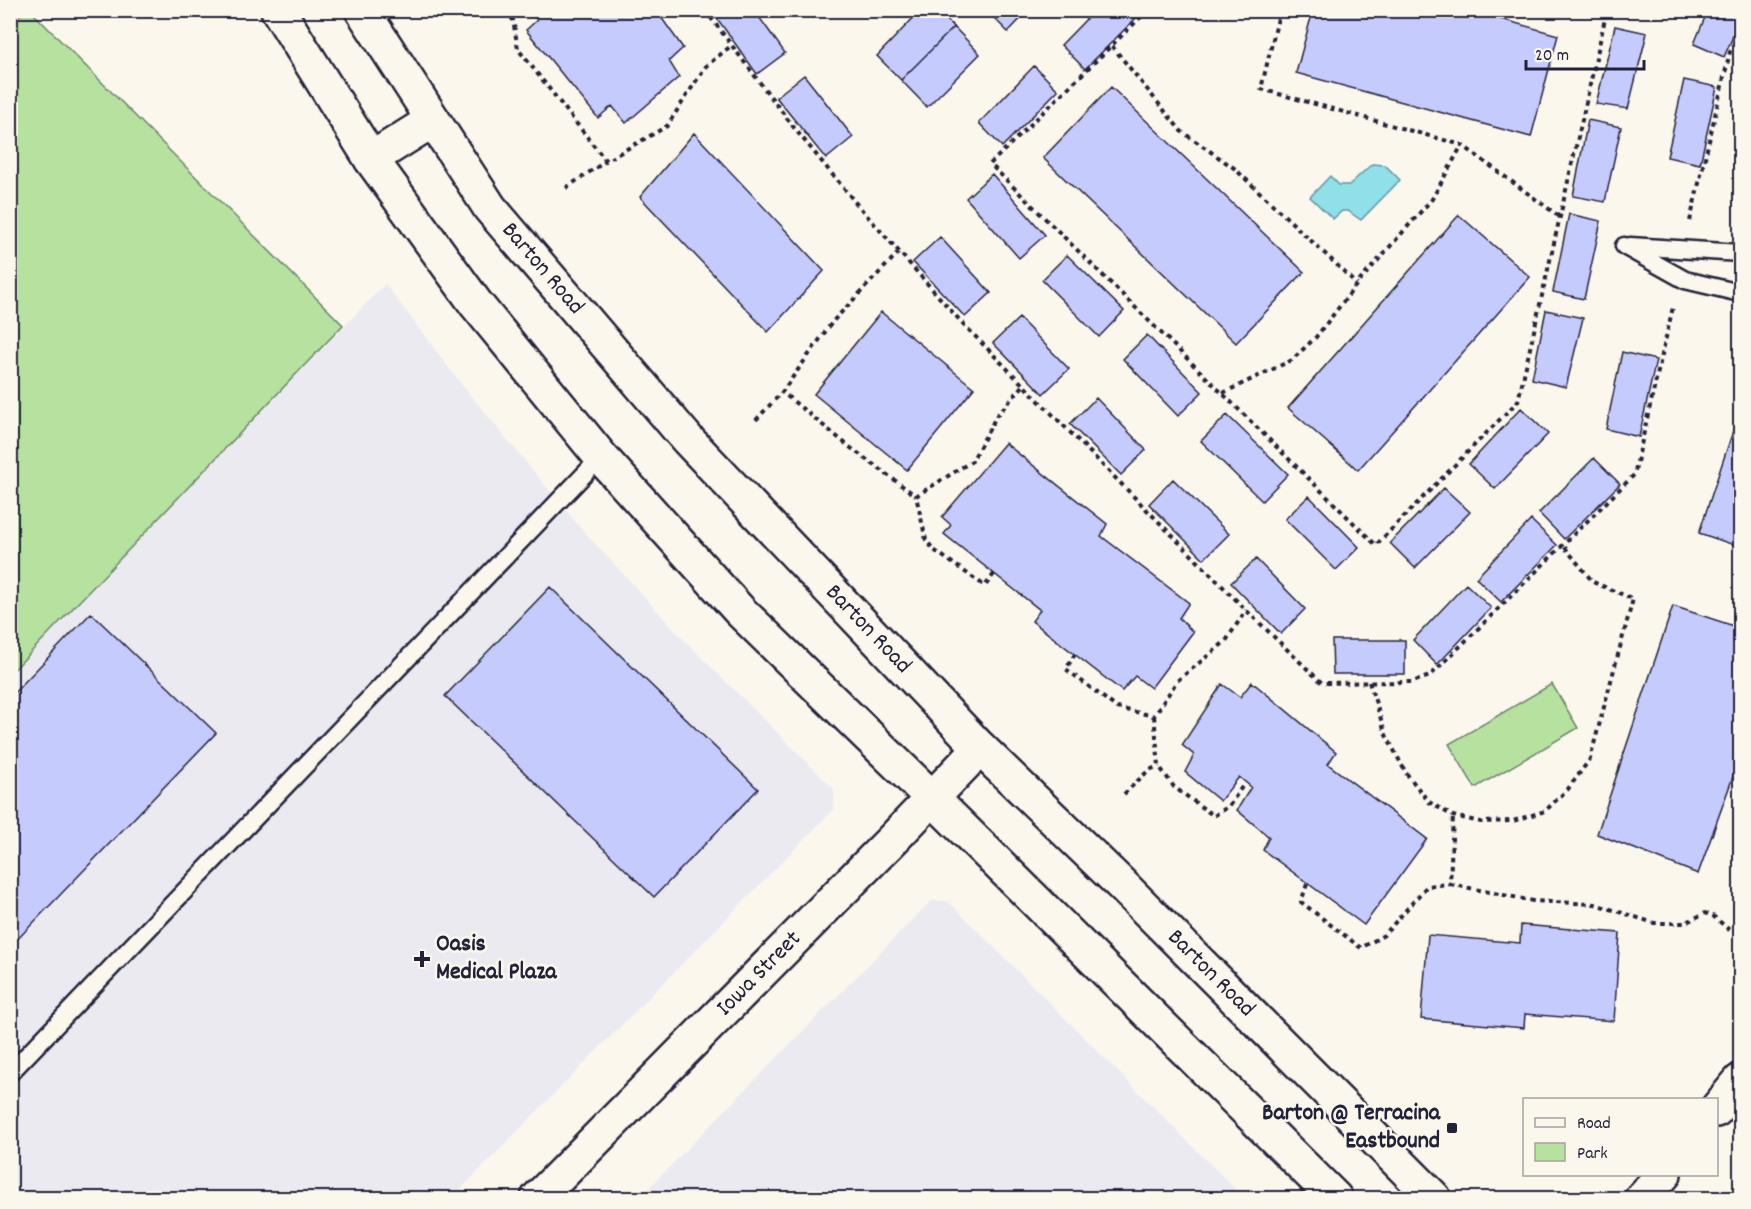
<svg xmlns="http://www.w3.org/2000/svg" width="1751" height="1209" font-family="Dekko,sans-serif">
<style>
.built{fill:#ebeaf1}
.green{fill:#b6e19f;stroke:#6c826d;stroke-width:1.5}
.water{fill:#8fe0e8;stroke:#6394a3;stroke-width:1.5}
.building{fill:#c5cbfd;stroke:#22223b;stroke-width:1.5}
.lines{fill:none;stroke-linecap:round;stroke-linejoin:round}
.lane-casing{stroke:#22223b;stroke-width:21}
.secondary-casing{stroke:#22223b;stroke-width:38}
.path{stroke:#22223b;stroke-width:4;stroke-dasharray:4.5 4.5;stroke-linecap:butt}
.lane{stroke:#fbf7ec;stroke-width:16}
.secondary{stroke:#fbf7ec;stroke-width:33}
.poi-dot{fill:#22223b;stroke:#fbf7ec;stroke-width:2}
.labels{text-anchor:middle;dominant-baseline:central;stroke-width:5;stroke-linejoin:round;paint-order:stroke}
.street-label{font-size:24px;fill:#22223b;stroke:#fbf7ec}
.poi-label{font-size:24px;font-weight:bold;fill:#22223b;stroke:#fbf7ec;text-anchor:start}
</style>
<rect width="100%" height="100%" fill="#fbf7ec"/>
<filter id="ink" filterUnits="userSpaceOnUse"><feTurbulence type="fractalNoise" baseFrequency=".0167" numOctaves="2"/><feDisplacementMap in="SourceGraphic" scale="12" xChannelSelector="R" yChannelSelector="G"/><feConvolveMatrix kernelMatrix="1 2 1 2 8 2 1 2 1" color-interpolation-filters="sRGB"/></filter>
<g filter="url(#ink)">
<path class="built" d="M 385,284 L 462,385 L 578,525 L 683,639 L 834,789 L 834,809 L 452,1198 L 11,1198 L 10,673 Z
M 931,901 L 948,901 L 1244,1198 L 639,1198 Z"/>
<path class="green" d="M 30,10 L 343,325 L 11,673 L 10,24 L 24,11 Z
M 1552,684 L 1578,728 L 1475,788 L 1449,744 Z"/>
<path class="water" d="M 1372,164 L 1385,165 L 1400,180 L 1361,220 L 1348,211 L 1342,211 L 1333,219 L 1310,197 L 1330,176 L 1339,185 L 1349,185 Z"/>
<path class="building" d="M 529,10 L 656,10 L 683,48 L 669,61 L 679,77 L 626,123 L 612,106 L 598,118 L 526,30 L 537,20 Z
M 711,10 L 754,10 L 785,53 L 757,74 Z
M 921,10 L 937,10 L 954,27 L 901,80 L 877,56 Z
M 986,10 L 1029,10 L 1008,32 Z
M 1095,10 L 1134,10 L 1139,15 L 1085,69 L 1061,45 Z
M 1313,10 L 1469,10 L 1558,35 L 1531,137 L 1296,73 Z
M 1708,10 L 1740,10 L 1740,20 L 1724,57 L 1694,44 Z
M 1615,26 L 1647,33 L 1628,109 L 1596,104 Z
M 954,27 L 980,54 L 927,107 L 901,80 Z
M 1034,66 L 1058,90 L 1002,147 L 979,123 Z
M 804,75 L 853,137 L 826,159 L 776,97 Z
M 1684,80 L 1717,87 L 1700,164 L 1667,157 Z
M 1111,87 L 1304,272 L 1236,343 L 1043,158 Z
M 1588,120 L 1621,127 L 1605,202 L 1573,196 Z
M 694,133 L 824,271 L 768,332 L 640,197 Z
M 992,174 L 1045,235 L 1019,258 L 966,198 Z
M 1569,214 L 1601,221 L 1584,299 L 1553,292 Z
M 1459,215 L 1530,277 L 1358,470 L 1288,408 Z
M 940,237 L 991,293 L 965,317 L 913,262 Z
M 1067,255 L 1124,311 L 1099,337 L 1042,280 Z
M 1546,310 L 1583,318 L 1566,387 L 1532,379 Z
M 881,312 L 974,388 L 907,470 L 814,394 Z
M 1019,318 L 1069,369 L 1043,394 L 993,343 Z
M 1147,335 L 1202,392 L 1178,416 L 1123,359 Z
M 1622,352 L 1656,360 L 1639,437 L 1606,429 Z
M 1096,398 L 1146,450 L 1121,475 L 1070,424 Z
M 1521,408 L 1548,434 L 1495,489 L 1469,464 Z
M 1740,410 L 1740,547 L 1699,533 Z
M 1227,415 L 1288,474 L 1262,501 L 1201,441 Z
M 1005,443 L 1107,524 L 1101,536 L 1189,603 L 1179,618 L 1193,632 L 1151,688 L 1135,676 L 1122,691 L 1032,621 L 1040,610 L 944,534 L 951,525 L 942,517 Z
M 1594,458 L 1620,484 L 1564,539 L 1539,513 Z
M 1173,479 L 1229,534 L 1204,559 L 1149,504 Z
M 1444,488 L 1470,512 L 1415,568 L 1390,543 Z
M 1309,496 L 1359,547 L 1336,570 L 1285,519 Z
M 1531,520 L 1557,545 L 1501,602 L 1476,578 Z
M 1256,559 L 1305,609 L 1281,634 L 1231,583 Z
M 1466,584 L 1491,608 L 1437,665 L 1413,640 Z
M 550,587 L 758,789 L 654,897 L 445,696 Z
M 1673,606 L 1740,628 L 1740,757 L 1698,874 L 1597,834 Z
M 91,613 L 216,733 L 10,947 L 10,697 Z
M 1332,640 L 1405,640 L 1405,674 L 1333,674 Z
M 1252,682 L 1336,752 L 1328,764 L 1427,839 L 1364,925 L 1263,850 L 1269,837 L 1237,810 L 1251,787 L 1239,777 L 1220,801 L 1185,772 L 1194,755 L 1182,745 L 1222,684 L 1240,697 Z
M 1521,925 L 1620,933 L 1614,1021 L 1525,1014 L 1524,1028 L 1421,1019 L 1428,935 L 1520,943 Z"/>
<g class="lines">
<g class="lane-casing">
<path id="lane" d="M 1624,246 L 1685,280 L 1740,293
M 1630,246 L 1740,253
M 10,1073 L 601,457"/>
</g>
<g class="secondary-casing">
<g id="secondary">
<path d="M 278,10 L 371,159 L 476,304 L 601,457 L 740,611 L 932,798 L 1335,1198"/>
<path id="s1" d="M 362,10 L 490,208 L 688,440 L 980,748 L 1121,884 L 1434,1198"/>
<path d="M 371,159 L 433,120"/>
<path d="M 1716,1110 L 1740,1081"/>
<path id="s2" d="M 538,1198 L 893,839 L 980,748"/>
<path d="M 1642,1198 L 1664,1174"/>
</g>
</g>
<path class="path" d="M 506,10 L 513,20 L 518,49 L 606,161 L 667,126 L 706,66 L 731,46
M 705,10 L 795,129 L 855,202 L 963,324 L 1246,610 L 1322,683 L 1412,682 L 1430,676 L 1634,475 L 1673,307
M 1148,10 L 990,164 L 1376,545 L 1518,401 L 1607,10
M 1280,10 L 1261,89 L 1462,145 L 1560,217
M 1112,46 L 1181,131 L 1234,168 L 1357,284
M 566,188 L 606,161
M 1690,221 L 1730,52 L 1740,31
M 899,252 L 833,321 L 782,392 L 851,448 L 916,496
M 1223,393 L 1292,360 L 1316,337 L 1357,284 L 1432,199 L 1462,145
M 756,420 L 782,392
M 994,574 L 985,586 L 934,550 L 926,540 L 916,496 L 972,461 L 997,415 L 1023,386
M 1075,654 L 1066,669 L 1117,708 L 1154,716 L 1177,681 L 1226,641 L 1246,610
M 1369,682 L 1386,735 L 1406,773 L 1429,802 L 1453,816 L 1481,822 L 1513,821 L 1545,811 L 1568,789 L 1590,759 L 1633,599 L 1593,582 L 1563,545
M 1154,716 L 1159,766 L 1174,787 L 1214,816 L 1229,806 L 1244,784
M 1124,794 L 1149,770 L 1159,766
M 1307,884 L 1301,902 L 1361,948 L 1384,935 L 1427,886 L 1450,884 L 1453,816
M 1450,884 L 1533,901 L 1595,904 L 1654,923 L 1685,923 L 1705,913 L 1713,916 L 1733,933"/>
<use href="#lane" class="lane"/>
<use href="#secondary" class="secondary"/>
</g>
</g>
<g class="poi-dot">
<path d="M419 950h6v6h6v6h-6v6h-6v-6h-6v-6h6z"/>
<rect x="1446" y="1122" width="12" height="12" rx="3"/>
</g>
<g class="labels">
<g class="street-label">
<text stroke="none"><textPath href="#s1" startOffset="316">Barton Road</textPath></text>
<text stroke="none"><textPath href="#s1" startOffset="802">Barton Road</textPath></text>
<text stroke="none"><textPath href="#s2" startOffset="315">Iowa Street</textPath></text>
<text stroke="none"><textPath href="#s1" startOffset="1288">Barton Road</textPath></text>
</g>
<g class="poi-label">
<text x="436" y="945">Oasis<tspan x="436" dy="28">Medical Plaza</tspan></text>
<text x="1440" y="1114" text-anchor="end">Barton @ Terracina<tspan x="1440" dy="28">Eastbound</tspan></text>
</g>
</g>
<rect width="1751" height="1209" fill="none" stroke="#fbf7ec" stroke-width="36"/>
<rect x="18" y="18" width="1715" height="1173" fill="none" stroke="#22223b" stroke-width="2" filter="url(#ink)"/>
<rect x="1523" y="1098" width="195" height="78" fill="#fbf7ec" stroke="#a4a2a5" stroke-width="1.5"/>
<rect x="1535" y="1118" width="30" height="9" fill="#fbf7ec" stroke="#a4a2a5" stroke-width="1.5"/>
<text x="1577" y="1128" font-size="18" fill="#22223b">Road</text>
<rect x="1535" y="1143" width="30" height="18" fill="#b6e19f" stroke="#a4a2a5" stroke-width="1.5"/>
<text x="1577" y="1158" font-size="18" fill="#22223b">Park</text>
<path d="M1526 60v9h118v-9" fill="none" stroke="#22223b" stroke-width="3"/>
<text x="1535" y="60" font-size="18" fill="#22223b" stroke="#fbf7ec" stroke-width="4.5" paint-order="stroke">20 m</text>
</svg>
